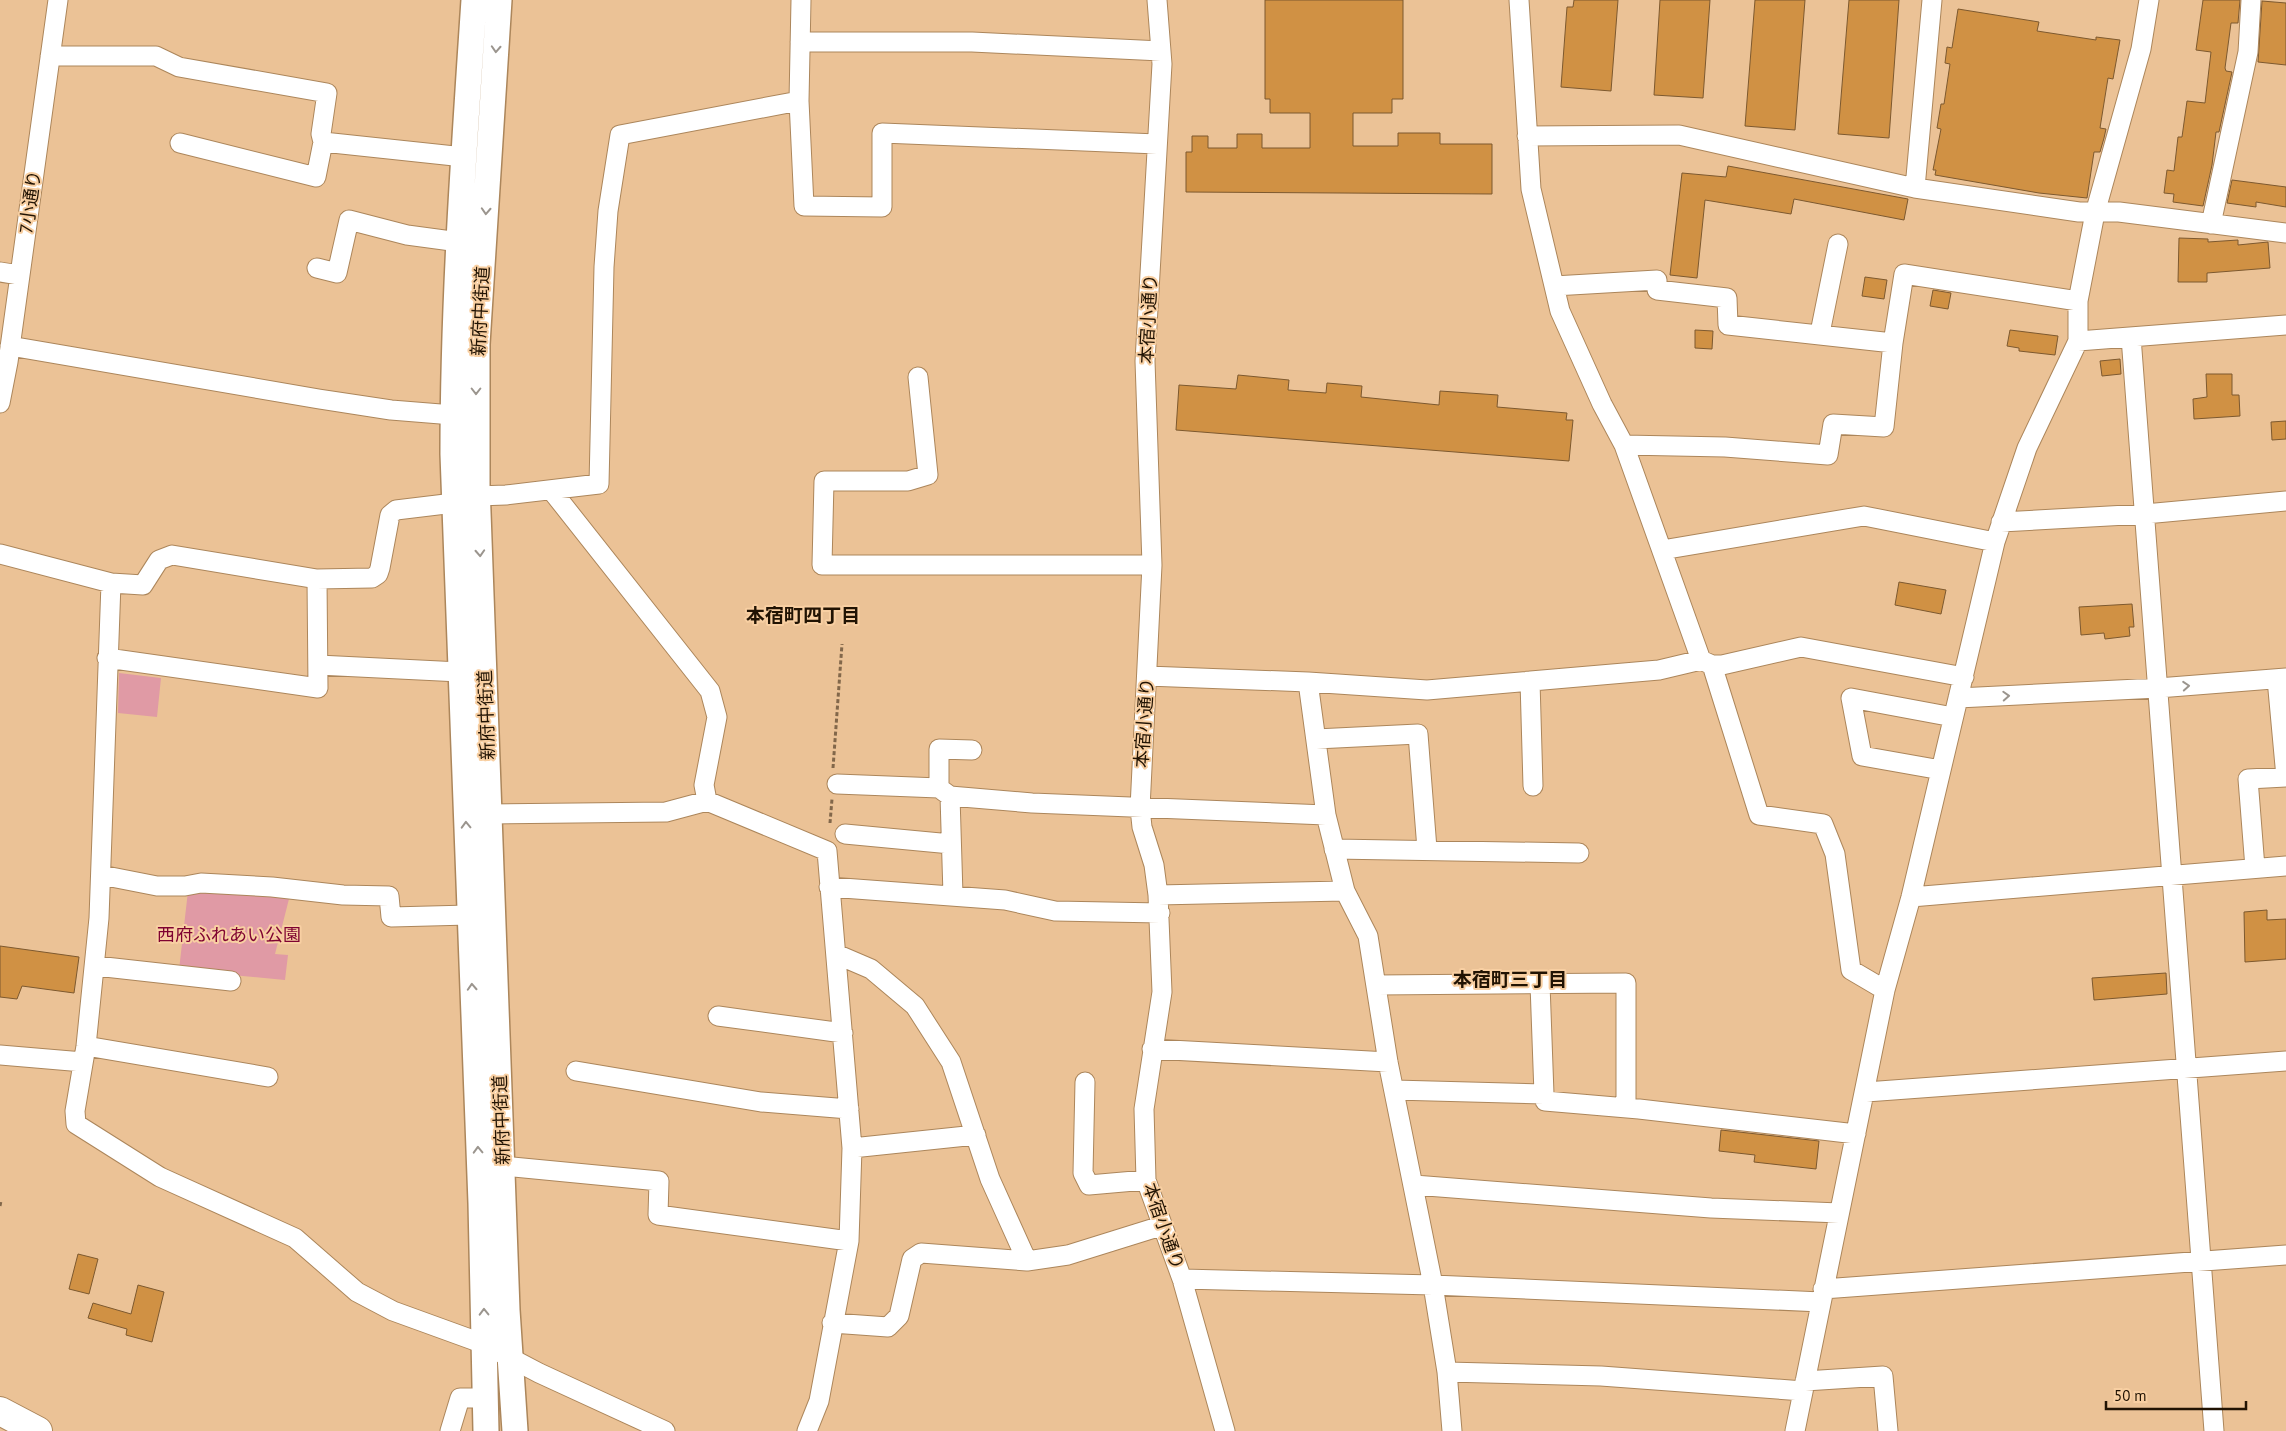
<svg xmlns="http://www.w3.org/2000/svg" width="2286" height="1431" font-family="'PT Sans','Noto Sans JP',sans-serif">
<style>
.green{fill:#e09aa5}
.building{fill:#d09144;stroke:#7d592f}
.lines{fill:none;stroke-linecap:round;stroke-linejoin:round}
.minor-casing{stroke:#ac865b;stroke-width:21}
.major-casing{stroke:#ac865b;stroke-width:28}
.highway-casing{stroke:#ac865b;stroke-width:30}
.path{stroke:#82674a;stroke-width:3;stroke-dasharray:4 2.5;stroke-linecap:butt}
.minor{stroke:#fff;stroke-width:19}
.major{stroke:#fff;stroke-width:25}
.highway{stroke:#fff;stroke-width:28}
.oneway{stroke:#9b958e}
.labels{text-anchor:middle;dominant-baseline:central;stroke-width:4;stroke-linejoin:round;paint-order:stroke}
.street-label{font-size:18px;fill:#211303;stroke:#f8cfa2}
.park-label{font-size:18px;fill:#7e0231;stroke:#f8cfa2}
.neighbourhood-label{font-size:19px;font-weight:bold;fill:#211303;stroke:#f8cfa2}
</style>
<rect width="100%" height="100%" fill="#ebc296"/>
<path class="green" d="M 119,673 L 161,678 L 157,717 L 118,713 Z
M 188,891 L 290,895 L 275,954 L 288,955 L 285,980 L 179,970 Z"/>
<path class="building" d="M 1265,0 L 1403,0 L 1403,99 L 1392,99 L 1392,113 L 1353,113 L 1353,146 L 1398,146 L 1398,133 L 1440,133 L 1440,144 L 1492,144 L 1492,194 L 1186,192 L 1186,152 L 1192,152 L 1192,136 L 1208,136 L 1208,148 L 1237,148 L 1237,134 L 1262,134 L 1262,148 L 1310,148 L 1310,113 L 1270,113 L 1270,99 L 1265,99 Z
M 1574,0 L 1618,0 L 1611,91 L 1561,87 L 1567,7 L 1573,7 Z
M 1660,0 L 1710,0 L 1703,98 L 1654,95 Z
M 1755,0 L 1805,0 L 1795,130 L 1745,126 Z
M 1849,0 L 1899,0 L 1889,138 L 1838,134 Z
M 2203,0 L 2240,0 L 2238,23 L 2231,23 L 2225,68 L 2226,71 L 2232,72 L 2219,132 L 2216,132 L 2212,165 L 2203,206 L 2173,202 L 2174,194 L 2164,193 L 2167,170 L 2174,171 L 2178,137 L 2182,137 L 2187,101 L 2205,103 L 2211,52 L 2196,50 Z
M 2262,1 L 2286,3 L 2286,65 L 2258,62 Z
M 1958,9 L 2039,22 L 2037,31 L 2096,40 L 2096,37 L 2120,40 L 2113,79 L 2108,78 L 2100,128 L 2106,129 L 2104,138 L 2100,152 L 2094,152 L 2087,198 L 2039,193 L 1935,175 L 1936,170 L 1933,170 L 1941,129 L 1937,128 L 1941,104 L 1944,104 L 1950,64 L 1945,63 L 1947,47 L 1952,48 Z
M 1728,166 L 1908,199 L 1904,220 L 1794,199 L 1791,214 L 1705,200 L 1697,278 L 1670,275 L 1682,173 L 1726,177 Z
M 2232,180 L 2286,187 L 2286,207 L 2256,202 L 2256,207 L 2227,203 Z
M 2179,238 L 2208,239 L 2208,242 L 2238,240 L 2238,245 L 2268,242 L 2270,268 L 2207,273 L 2207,282 L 2178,282 Z
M 1865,277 L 1887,280 L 1884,299 L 1862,296 Z
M 1933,290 L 1951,293 L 1948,309 L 1930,306 Z
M 1695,330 L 1713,331 L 1712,349 L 1695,348 Z
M 2010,330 L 2058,336 L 2055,355 L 2019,351 L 2019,348 L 2007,346 Z
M 2120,359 L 2121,374 L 2102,376 L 2100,361 Z
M 2206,374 L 2232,374 L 2232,395 L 2239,395 L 2240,416 L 2194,419 L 2193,399 L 2207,397 Z
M 1238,375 L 1289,380 L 1288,390 L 1326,393 L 1327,383 L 1362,386 L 1361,397 L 1439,405 L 1440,391 L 1498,395 L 1497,407 L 1567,413 L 1566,420 L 1573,420 L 1569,461 L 1176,430 L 1179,385 L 1236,389 Z
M 2286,421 L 2286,439 L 2272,440 L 2271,422 Z
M 1899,582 L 1946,590 L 1941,614 L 1895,605 Z
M 2132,604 L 2134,627 L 2129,627 L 2130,636 L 2105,639 L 2104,633 L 2081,635 L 2079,607 Z
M 2267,910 L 2267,920 L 2286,919 L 2286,959 L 2245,962 L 2244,912 Z
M 0,946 L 79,957 L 74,993 L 22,986 L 17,999 L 0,997 Z
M 2166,973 L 2167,994 L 2094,1000 L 2092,978 Z
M 1721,1130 L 1819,1141 L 1816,1169 L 1754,1162 L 1755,1155 L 1719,1151 Z
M 78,1254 L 98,1259 L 89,1294 L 69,1289 Z
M 138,1285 L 164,1292 L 152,1342 L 126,1335 L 127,1329 L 88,1318 L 93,1303 L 131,1314 Z"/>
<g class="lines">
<g class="minor-casing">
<path id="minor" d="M 801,0 L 799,101 L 804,206 L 882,207 L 882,133 L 1157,144
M 1157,0 L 1162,64 L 1145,361 L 1152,565 L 1140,808 L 1142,827 L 1154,865 L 1158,895 L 1162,992 L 1144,1109 L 1146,1180 L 1182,1279 L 1225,1431
M 1519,0 L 1531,189 L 1560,311 L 1602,404 L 1624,445 L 1701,660
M 800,42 L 972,42 L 1161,51
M 50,56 L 156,56 L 179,67 L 327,93 L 321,134 L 323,142
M 1527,136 L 1679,135 L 1915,188 L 2079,212 L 2119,212 L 2286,233
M 180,143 L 316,177 L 323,142 L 464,157
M 1915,188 L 1932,0
M 2211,224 L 2248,52 L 2251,0
M 317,268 L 337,273 L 349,220 L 407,235 L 459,242
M 0,272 L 19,275
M 1554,286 L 1657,280 L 1657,290 L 1727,298 L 1728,325 L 1893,343 L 1904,274 L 2078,301
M 1820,333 L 1838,244
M 2131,337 L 2214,1431
M 2078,341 L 2286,325
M 10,346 L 319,399 L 391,410 L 453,415
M 918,377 L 928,475 L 908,481 L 824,481 L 822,565 L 1152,565
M 0,403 L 8,362 L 58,0
M 1624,445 L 1725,447 L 1828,455 L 1833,424 L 1884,427 L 1893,343
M 552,491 L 710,691 L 717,717 L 704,785 L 707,801
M 2001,522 L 2145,514 L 2286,501
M 1662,550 L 1864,516 L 1995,542
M 0,554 L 111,583 L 143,585 L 159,560 L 172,555 L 317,579 L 372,578 L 378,574 L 380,568 L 390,515 L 396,510 L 454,503 L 477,496 L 506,495 L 599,484 L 604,267 L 608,211 L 620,135 L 799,101
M 111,583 L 99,918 L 86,1046 L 75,1111 L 76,1124 L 160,1177 L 295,1238 L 357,1292 L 393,1311 L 484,1344 L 539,1373 L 665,1431
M 107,658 L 318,688 L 317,579
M 318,665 L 460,672
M 1712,665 L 1759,815 L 1823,824 L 1835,854 L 1851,970 L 1885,990
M 1147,676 L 1308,682 L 1427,690 L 1659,670 L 1701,660 L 1712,665 L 1722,665 L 1801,647 L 1964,677
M 2277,679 L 2286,777
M 1530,681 L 1533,786
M 1308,682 L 1326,815 L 1345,891 L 1368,936 L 1388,1062 L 1433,1285 L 1447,1372 L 1452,1431
M 1958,698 L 2158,688 L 2286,678
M 1316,739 L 1418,734 L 1427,849
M 1941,770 L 1862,756 L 1851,698 L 1953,717
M 837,784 L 939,788 L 950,796 L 1032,803 L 1326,815
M 939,788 L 939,749 L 972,750
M 950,796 L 953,895
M 489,814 L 666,812 L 707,801 L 827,851 L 852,1148 L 849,1241 L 819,1401 L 807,1431
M 845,834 L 951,844
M 1334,849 L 1579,853
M 2255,868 L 2248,779 L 2286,777
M 101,875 L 157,886 L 185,886 L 201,883 L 272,887 L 343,895 L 389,896 L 391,917 L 469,915
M 829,887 L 1005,900 L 1055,911 L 1160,913
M 1158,895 L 1345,891
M 1911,897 L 2286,866
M 836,954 L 871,969 L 915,1006 L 951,1062 L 990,1179 L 1027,1261
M 96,966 L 231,981
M 1540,984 L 1544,1094
M 1377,985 L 1626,983 L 1626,1108
M 718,1016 L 843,1033
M 86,1046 L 268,1077
M 1152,1049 L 1388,1062
M 0,1055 L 83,1062
M 576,1071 L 761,1102 L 849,1109
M 1085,1082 L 1083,1173 L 1089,1185 L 1146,1180
M 1394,1090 L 1544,1094 L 1545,1101 L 1639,1109 L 1856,1134
M 1866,1092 L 2286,1061
M 852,1148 L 976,1135
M 503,1166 L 659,1181 L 658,1215 L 849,1241
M 1414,1185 L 1711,1208 L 1839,1213
M 1182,1279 L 1433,1285 L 1821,1302
M 1823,1289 L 2286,1255
M 832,1323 L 888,1327 L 899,1316 L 912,1259 L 921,1253 L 1027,1261 L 1068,1255 L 1161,1226
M 1447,1372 L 1601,1376 L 1803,1391
M 1805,1381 L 1883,1376 L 1888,1431
M 450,1431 L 460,1398 L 486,1398
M 1795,1431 L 1885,990 L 1911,897 L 1995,542 L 2027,448 L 2078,341 L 2078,301 L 2095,213 L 2141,49 L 2149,0"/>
</g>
<g class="major-casing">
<path id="major" d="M 474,0 C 464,151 453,302 453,454 L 481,1203 L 486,1431
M 499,0 L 477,344 L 477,485 L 507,1310 L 515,1431"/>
</g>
<g class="highway-casing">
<path id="highway" d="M 0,1411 L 38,1431"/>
</g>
<path class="path" d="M 833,768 L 842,644
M 830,823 L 832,799
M 0,1206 L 1,1201"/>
<use href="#minor" class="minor"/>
<use href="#major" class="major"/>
<use href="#highway" class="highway"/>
</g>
<defs><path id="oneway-chevron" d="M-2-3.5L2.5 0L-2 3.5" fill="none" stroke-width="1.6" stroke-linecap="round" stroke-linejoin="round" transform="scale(1.25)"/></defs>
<g class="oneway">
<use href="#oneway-chevron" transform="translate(496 49) rotate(93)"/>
<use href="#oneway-chevron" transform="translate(486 211) rotate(93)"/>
<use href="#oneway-chevron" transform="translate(476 391) rotate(90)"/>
<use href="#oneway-chevron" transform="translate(480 553) rotate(87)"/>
<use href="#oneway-chevron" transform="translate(2186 686) rotate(-4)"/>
<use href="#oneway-chevron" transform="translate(2006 696) rotate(-3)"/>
<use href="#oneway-chevron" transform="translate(466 825) rotate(-92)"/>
<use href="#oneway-chevron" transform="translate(472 987) rotate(-93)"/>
<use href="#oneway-chevron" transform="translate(478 1150) rotate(-92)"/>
<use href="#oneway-chevron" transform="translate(484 1312) rotate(-91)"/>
</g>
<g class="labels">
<g class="street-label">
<text transform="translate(30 202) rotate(-82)">7小通り</text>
<text transform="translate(480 311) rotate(-87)">新府中街道</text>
<text transform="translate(1148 319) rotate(-87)">本宿小通り</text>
<text transform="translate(486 715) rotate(-92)">新府中街道</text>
<text transform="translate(1144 723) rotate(-86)">本宿小通り</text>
<text transform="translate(501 1120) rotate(-92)">新府中街道</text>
<text transform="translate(1164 1226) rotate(71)">本宿小通り</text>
</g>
<g class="park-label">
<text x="229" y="934">西府ふれあい公園</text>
</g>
<g class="neighbourhood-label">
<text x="803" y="615">本宿町四丁目</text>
<text x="1510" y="979">本宿町三丁目</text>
</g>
</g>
<path d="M2106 1401v8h140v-8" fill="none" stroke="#211303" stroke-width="2.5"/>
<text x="2114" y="1401" font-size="15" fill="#211303" stroke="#f8cfa2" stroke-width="4" paint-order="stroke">50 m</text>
</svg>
